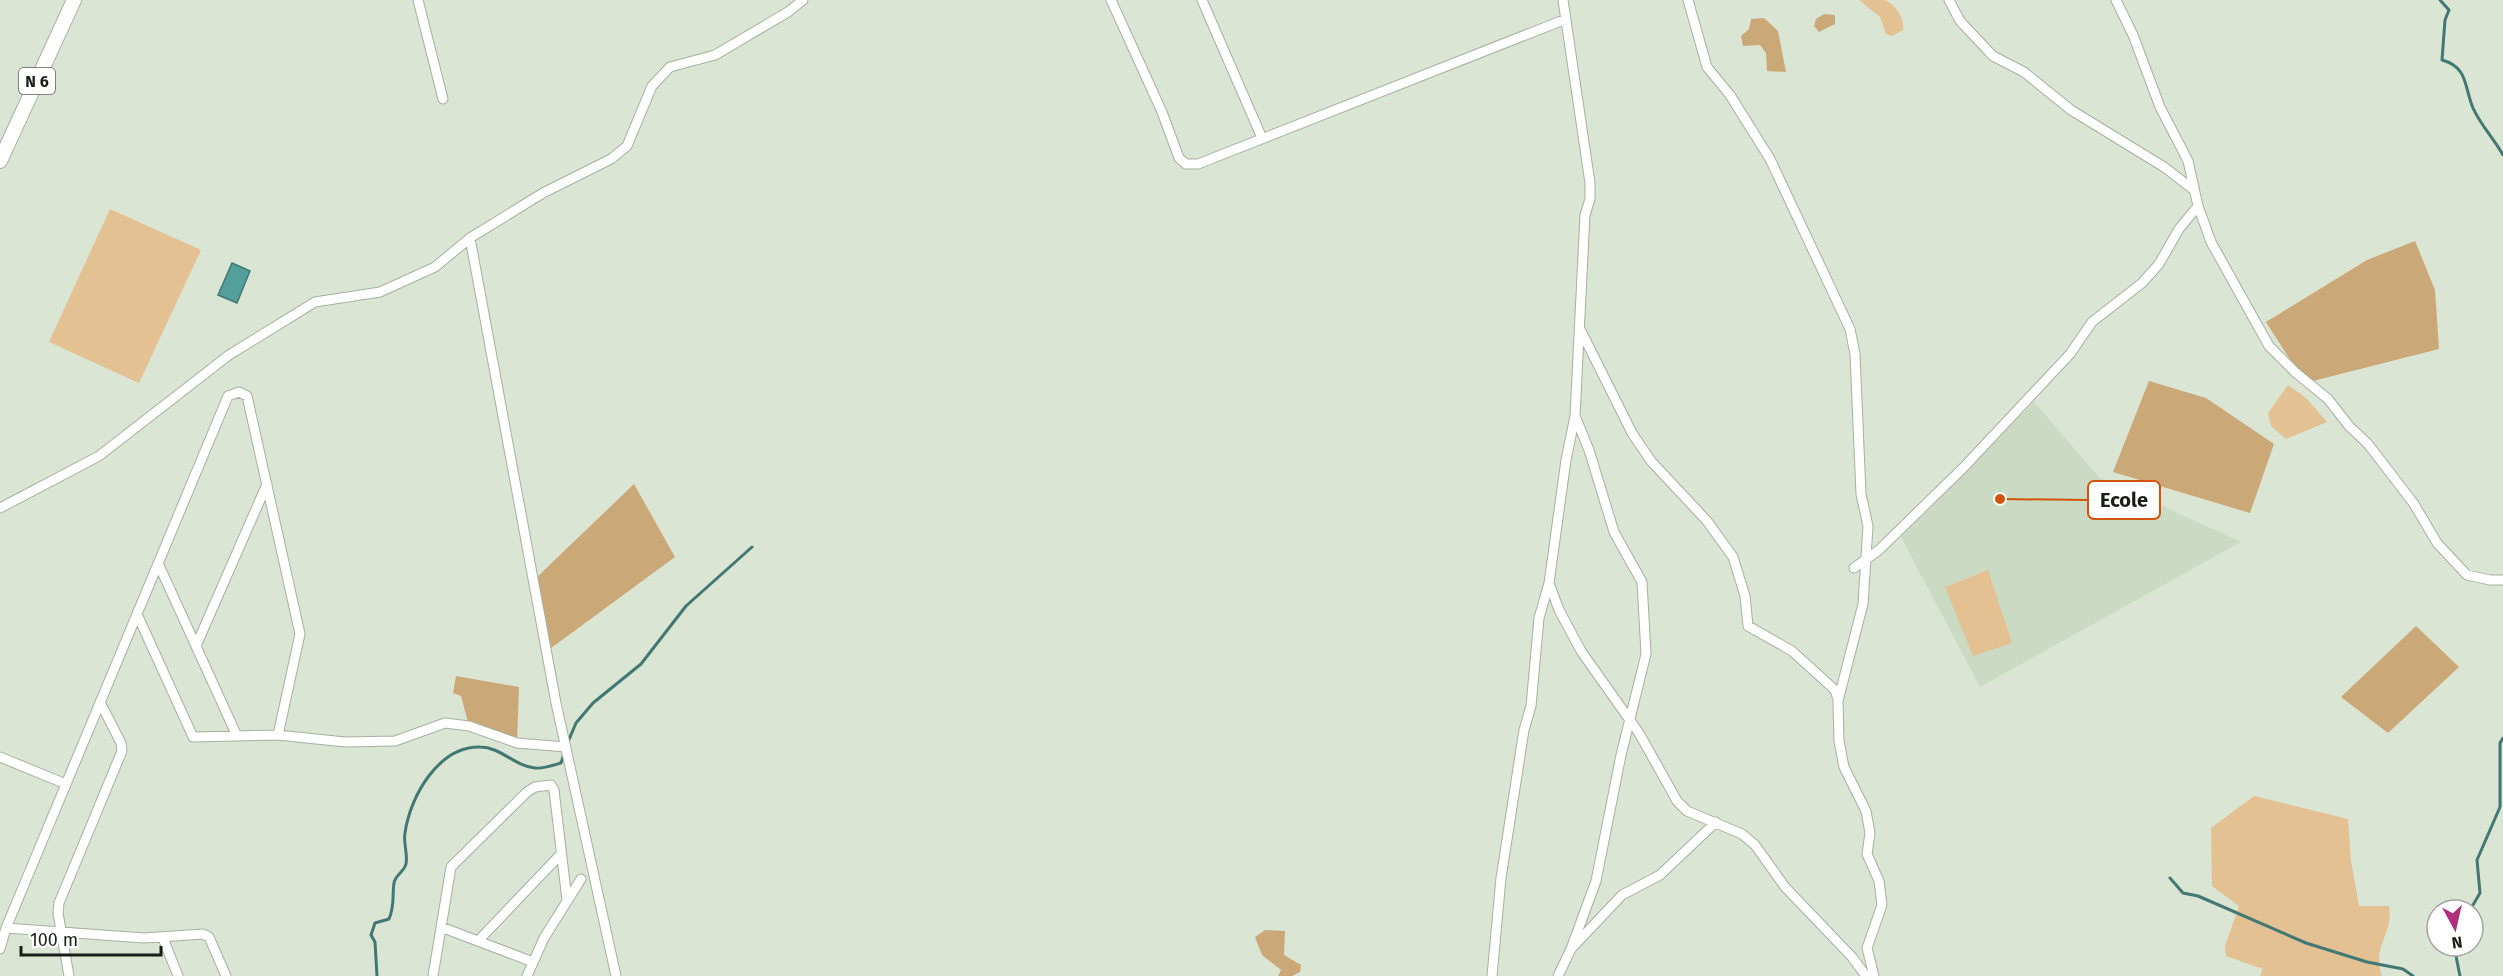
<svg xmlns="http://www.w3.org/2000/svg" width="2503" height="976" font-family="'Fira Sans',sans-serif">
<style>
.built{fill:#cbdac2}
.green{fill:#e3c192}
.forest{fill:#cba878}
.water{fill:#529f9b;stroke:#417874;stroke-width:1.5}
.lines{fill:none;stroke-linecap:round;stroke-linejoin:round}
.stream{stroke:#417874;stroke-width:3}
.street-casing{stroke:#a6b0a0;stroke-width:11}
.primary-casing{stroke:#a6b0a0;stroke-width:16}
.street{stroke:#fff;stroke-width:9}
.primary{stroke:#fff;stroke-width:14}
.labels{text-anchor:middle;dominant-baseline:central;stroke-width:4.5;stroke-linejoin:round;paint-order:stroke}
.shield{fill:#fff;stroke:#5f625d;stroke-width:1.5}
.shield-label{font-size:16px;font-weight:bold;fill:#1a1e18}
.leader{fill:none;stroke:#d3530d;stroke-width:2}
.callout-dot{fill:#d3530d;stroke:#fff;stroke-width:2}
.callout{fill:#fff;stroke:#d3530d;stroke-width:2}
.callout-label{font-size:20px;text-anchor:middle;font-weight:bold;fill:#1a1e18}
</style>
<rect width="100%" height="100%" fill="#dae5d3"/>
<path class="built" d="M 2034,402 L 2099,477 L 2241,542 L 1980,687 L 1901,537 Z"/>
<path class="green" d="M 1859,0 C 1866,0 1876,0 1883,0 C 1895,2 1905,19 1903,30 L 1892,36 L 1886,34 L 1880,17 Z
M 110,209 L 201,250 L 139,383 L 49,342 Z
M 2288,385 L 2306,398 L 2327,422 L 2286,439 L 2271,426 L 2268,413 Z
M 1988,570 L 2012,643 L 1973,656 L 1945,587 Z
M 2254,796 L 2348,819 L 2351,861 L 2359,906 L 2389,906 C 2394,935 2371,945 2382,976 L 2260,976 L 2263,969 L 2226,956 L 2225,946 L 2239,906 L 2212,886 L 2211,828 Z"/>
<path class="forest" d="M 1824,14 L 1835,15 L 1835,24 L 1819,32 L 1814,26 L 1816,19 Z
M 1764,18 L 1778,31 L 1786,72 L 1767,71 L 1766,53 L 1760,45 L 1743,46 L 1741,36 L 1749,29 L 1751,19 Z
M 2415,241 L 2435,290 L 2439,349 L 2305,383 L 2266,322 L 2367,260 Z
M 2149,381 L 2206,398 L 2274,444 L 2250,513 L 2113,472 Z
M 634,484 L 675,557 L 547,651 L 535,579 Z
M 2416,626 L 2459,667 L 2388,733 L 2341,697 Z
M 456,676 L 519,687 L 517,743 L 469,726 L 461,696 L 453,693 Z
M 1265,930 L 1285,931 L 1284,955 L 1301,965 L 1300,972 L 1292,976 L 1278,976 L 1281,970 L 1262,955 L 1255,937 Z"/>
<path class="water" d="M 232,263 L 250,271 L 237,303 L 218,295 Z"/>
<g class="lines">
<path class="stream" d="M 2440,0 L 2449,10 L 2445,20 L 2442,60 C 2468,67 2464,86 2473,108 C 2480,124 2494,139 2503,155
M 568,742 L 576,723 L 593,703 L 641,664 L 686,606 L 752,547
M 2170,878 L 2183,893 L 2198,896 L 2306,943 L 2367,962 L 2403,969 L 2413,976
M 2470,910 L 2480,893 L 2477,860 L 2500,807 L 2500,743 L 2503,738
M 2454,946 L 2460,976
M 377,976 L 375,942 L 371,935 L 375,923 L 389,919 C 395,905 392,896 394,883 C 395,875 404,872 406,864 C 408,853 403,843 405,833 C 410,796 439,746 480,747 C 501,747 514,766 535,768 C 542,769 554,765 561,763 L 564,754"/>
<g class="street-casing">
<path id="street" d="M 418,0 L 443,99
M 1111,0 L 1162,112 L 1179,158 L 1186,164 L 1198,164 L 1566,19
M 1202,0 L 1262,138
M 1688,0 L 1707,67 L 1730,95 L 1770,159 L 1850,329 L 1855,354 L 1861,494 L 1868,526 L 1863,604 L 1838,701 L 1839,741 L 1844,767 L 1866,811 L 1870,833 L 1867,854 L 1879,881 L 1882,905 L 1867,948 L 1874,976
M 1949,0 L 1960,21 L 1993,56 L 2024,72 L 2071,110 L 2164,167 L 2194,190
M 2116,0 L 2133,35 L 2160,107 L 2188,161 L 2198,206 L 2211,242 L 2269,346 L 2295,372 L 2328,399 L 2349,426 L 2368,444 L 2414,504 L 2437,543 L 2467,575 L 2490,580 L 2503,580
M 470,238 L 556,703 L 616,976
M 1581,331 L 1632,433 L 1651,461 L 1707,521 L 1733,557 L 1745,596 L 1748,626 L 1792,651 L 1835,690 L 1838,699
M 0,508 L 99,456 L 229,355 L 315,302 L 380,292 L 435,267 L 470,238 L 543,193 L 611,159 L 627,146 L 652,86 L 670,67 L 715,55 L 788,12 L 803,0
M 158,563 L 237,736
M 1854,568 L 1879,550 L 1964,467 L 2070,354 L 2092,322 L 2142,283 L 2159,264 L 2179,229 L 2198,206
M 1549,583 L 1559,610 L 1581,651 L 1639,733 L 1677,801 L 1687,811 L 1742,834 L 1755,845 L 1785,887 L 1852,957 L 1866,976
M 196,646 L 267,484
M 278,735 L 345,742 L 395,741 L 445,723 L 469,726 L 517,743 L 566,747
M 0,757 L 66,784
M 441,927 L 533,962
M 6,928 L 144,938 L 203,934 L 209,937 L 226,976
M 163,938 L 178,976
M 478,941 L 561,854
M 0,949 L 6,928 L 228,396 L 239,392 L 247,396 L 300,634 L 278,735 L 193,737 L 137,614
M 1571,949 L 1596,881 L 1621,755 L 1646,654 L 1642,582 L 1614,532 L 1589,450 L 1575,416
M 69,976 L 58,913 L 59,903 L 122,751 L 121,743 L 100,702
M 433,976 L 451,867 L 527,792 L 535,787 L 551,785 L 554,790 L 567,900
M 527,976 L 544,938 L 581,879
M 1492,976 L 1501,878 L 1524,730 L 1531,706 L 1539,618 L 1549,583 L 1566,460 L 1575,416 L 1585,215 L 1590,199 L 1590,183 L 1563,0
M 1558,976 L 1571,949 L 1622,895 L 1660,875 L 1716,822"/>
</g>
<g class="primary-casing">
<path id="primary" d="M 0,161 L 74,0"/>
</g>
<use href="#street" class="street"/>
<use href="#primary" class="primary"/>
</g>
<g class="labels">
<rect class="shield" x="19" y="68" width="36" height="26" rx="4.5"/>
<g class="shield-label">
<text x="37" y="81">N 6</text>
</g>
</g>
<path class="leader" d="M2000 499L2088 500"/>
<circle class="callout-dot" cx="2000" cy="499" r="6"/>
<rect class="callout" x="2088" y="481" width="72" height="38" rx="6"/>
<g class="callout-label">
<text x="2124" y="507">Ecole</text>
</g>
<g transform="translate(2455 928) rotate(172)"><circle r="28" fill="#ffffff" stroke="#a3a5a3" stroke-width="1.5"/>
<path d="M0-4.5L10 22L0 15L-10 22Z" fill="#b02f7c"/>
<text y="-9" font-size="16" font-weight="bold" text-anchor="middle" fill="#1a1e18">N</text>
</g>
<path d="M21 946v9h140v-9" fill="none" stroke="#1a1e18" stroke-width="3"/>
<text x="30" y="946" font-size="18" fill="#1a1e18" stroke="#ffffff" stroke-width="4.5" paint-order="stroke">100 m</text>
</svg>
